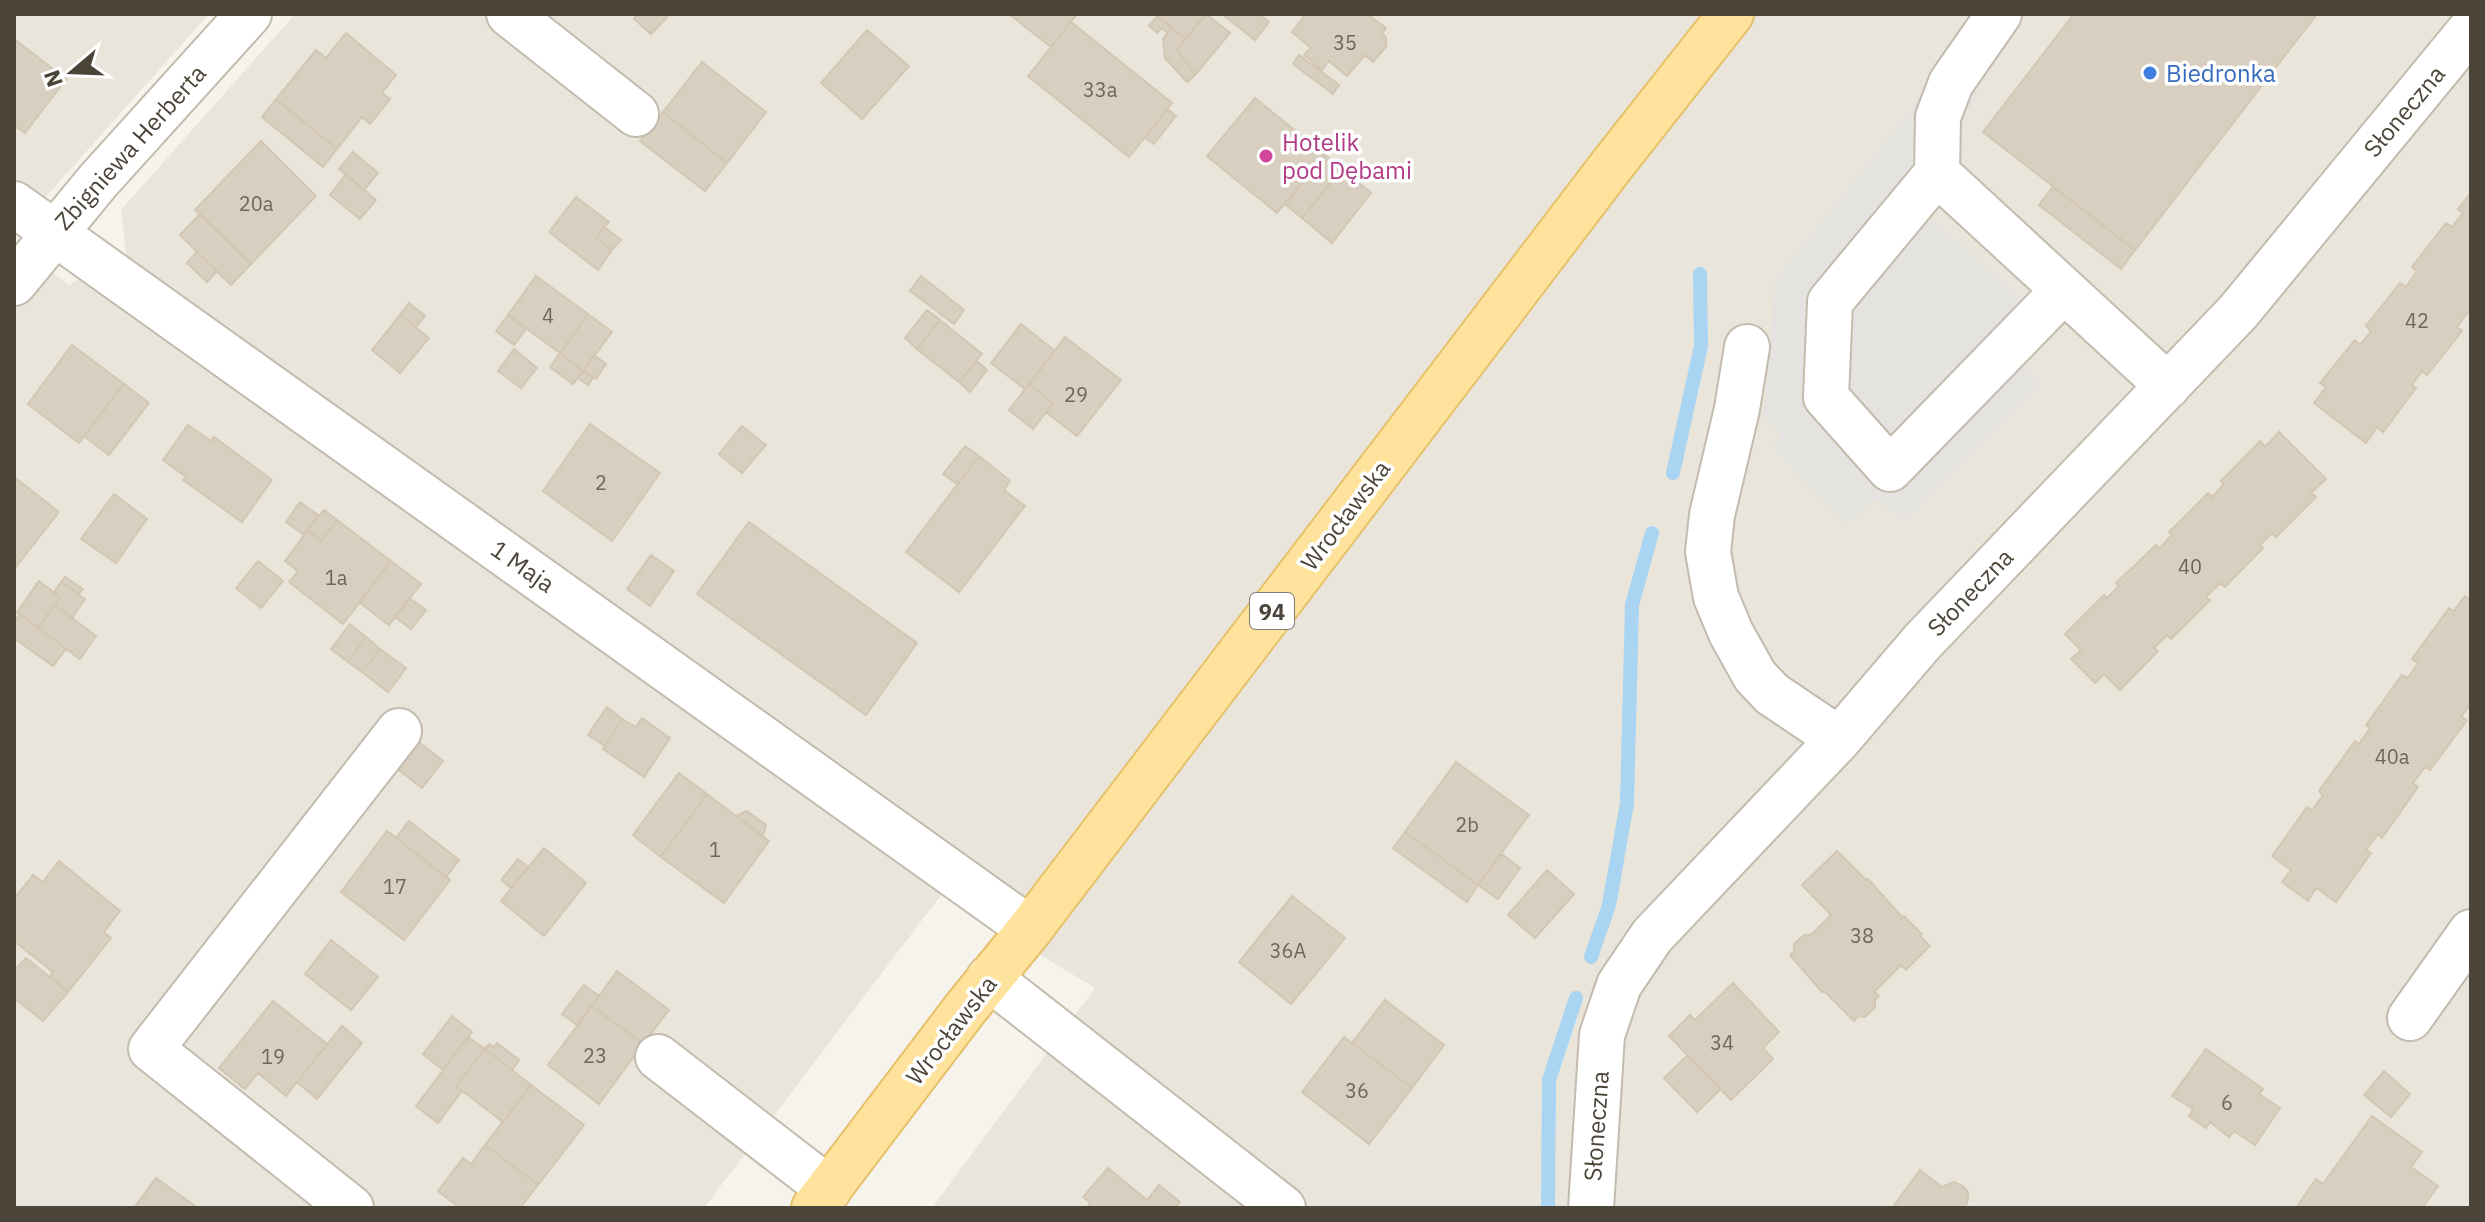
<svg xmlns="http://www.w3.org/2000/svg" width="2485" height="1222" font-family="'IBM Plex Sans',sans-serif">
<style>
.residential{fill:#eae5da}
.parking{fill:#e5e3e0}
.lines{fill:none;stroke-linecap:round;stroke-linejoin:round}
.stream{stroke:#a9d4f2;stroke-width:14}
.building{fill:#d8cfc1;stroke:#d3c7b4;stroke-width:2}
.minor-casing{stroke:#c2bbae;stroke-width:48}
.major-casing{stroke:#e6c16a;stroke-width:48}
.minor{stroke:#fff;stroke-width:44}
.major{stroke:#ffe39c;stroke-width:44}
.shop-dot{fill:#3f7fe0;stroke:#fff;stroke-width:3}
.hotel-dot{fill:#d1479c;stroke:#fff;stroke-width:3}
.labels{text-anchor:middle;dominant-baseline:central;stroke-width:7;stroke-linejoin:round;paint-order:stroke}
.number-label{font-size:20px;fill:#6e675b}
.shield{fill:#fff;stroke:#817c74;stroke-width:2}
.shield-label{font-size:22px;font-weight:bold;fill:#4b4439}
.shop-label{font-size:24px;fill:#366cbe;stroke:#fff;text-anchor:start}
.street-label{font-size:24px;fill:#4b4439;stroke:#fff}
.hotel-label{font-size:24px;fill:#b23c85;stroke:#fff;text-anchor:start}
</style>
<rect width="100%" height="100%" fill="#f6f3ec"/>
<path class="residential" d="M 14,14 L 209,14 L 43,200 L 14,178 Z
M 295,14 L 2471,14 L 2471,1208 L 932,1208 L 1095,988 L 941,895 L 704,1208 L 14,1208 L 14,245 L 69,285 L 126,252 L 121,210 Z"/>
<path class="parking" d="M 1945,66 L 1980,95 L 1904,194 L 2055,327 L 2022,365 L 2042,384 L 1906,522 L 1876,499 L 1847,524 L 1770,446 L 1782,435 L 1761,414 L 1765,403 L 1775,280 Z"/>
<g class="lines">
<path class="stream" d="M 1673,473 L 1701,346 L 1700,274
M 1591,957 L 1609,905 L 1627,803 L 1632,605 L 1652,533
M 1548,1208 L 1549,1080 L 1576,998"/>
</g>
<path class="building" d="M 638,14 L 670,14 L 651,34 L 634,19 Z
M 1009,14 L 1077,14 L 1051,47 Z
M 1159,14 L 1206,14 L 1185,39 L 1157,16 Z
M 1206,14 L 1230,33 L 1195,75 L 1177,49 Z
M 1222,14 L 1259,14 L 1269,22 L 1255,40 Z
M 1306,14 L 1367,14 L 1386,28 L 1382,34 L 1386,37 L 1386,47 L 1373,62 L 1365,55 L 1347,76 L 1329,61 L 1322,70 L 1304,55 L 1311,48 L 1292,32 Z
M 2074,14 L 2317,14 L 2135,250 L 1983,132 Z
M 1157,16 L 1172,27 L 1168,33 L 1162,28 L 1157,33 L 1149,26 Z
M 1071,22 L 1172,103 L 1129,157 L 1028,76 Z
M 1172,27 L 1185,39 L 1177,49 L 1195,75 L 1187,82 L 1165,58 L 1163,39 Z
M 867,30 L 909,66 L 862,119 L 821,83 Z
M 346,33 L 396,75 L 382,93 L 390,99 L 370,124 L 362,117 L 337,149 L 276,99 L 316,50 L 326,58 Z
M 14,39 L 66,79 L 25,133 L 14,125 Z
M 1299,55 L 1339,85 L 1333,94 L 1293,64 Z
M 702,62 L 766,112 L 727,163 L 663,112 Z
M 1255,98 L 1325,155 L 1277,213 L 1207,156 Z
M 276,99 L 337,149 L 323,167 L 262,117 Z
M 1167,109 L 1176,116 L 1154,144 L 1145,138 Z
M 663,112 L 727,163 L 705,191 L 640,141 Z
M 261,141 L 316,196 L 251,264 L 195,210 Z
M 353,152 L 378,173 L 364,190 L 339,169 Z
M 1325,155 L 1342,169 L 1302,218 L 1285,204 Z
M 1342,169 L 1371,193 L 1332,243 L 1302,218 Z
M 346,174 L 376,200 L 360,219 L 330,195 Z
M 2053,187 L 2135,250 L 2121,269 L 2039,205 Z
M 2471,193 L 2471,314 L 2468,312 L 2457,327 L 2462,331 L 2427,375 L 2422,371 L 2412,385 L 2416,388 L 2383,432 L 2377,427 L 2366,443 L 2314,403 L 2326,387 L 2320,383 L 2355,340 L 2360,345 L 2371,331 L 2366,326 L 2400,283 L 2406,287 L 2417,271 L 2412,267 L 2446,223 L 2452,227 L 2463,213 L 2458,209 Z
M 576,197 L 609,222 L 596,238 L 612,250 L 598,270 L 549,232 Z
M 200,214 L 251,264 L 231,285 L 180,235 Z
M 604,227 L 621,240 L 612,250 L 596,238 Z
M 197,252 L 217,271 L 207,282 L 187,263 Z
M 536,276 L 588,314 L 560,353 L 508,315 Z
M 921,276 L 964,310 L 954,324 L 910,291 Z
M 409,303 L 425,316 L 416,327 L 400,315 Z
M 927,310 L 940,320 L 917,349 L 905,338 Z
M 588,314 L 612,332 L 583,371 L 560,353 Z
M 400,315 L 429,338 L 400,373 L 372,350 Z
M 508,315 L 526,329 L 514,345 L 496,331 Z
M 940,320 L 982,354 L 959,382 L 917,349 Z
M 1021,324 L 1055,351 L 1025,389 L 991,363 Z
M 1065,337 L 1121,380 L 1077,436 L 1046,412 L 1053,403 L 1029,384 Z
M 72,345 L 124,384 L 79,443 L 28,404 Z
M 514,349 L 537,368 L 521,388 L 498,371 Z
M 560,353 L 583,371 L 573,384 L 550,367 Z
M 594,355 L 606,364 L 596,379 L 583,371 Z
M 977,361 L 987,370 L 970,392 L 959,382 Z
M 583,371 L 593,378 L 588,385 L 578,378 Z
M 124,384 L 149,403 L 109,455 L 84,436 Z
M 1029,384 L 1053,403 L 1033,429 L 1009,410 Z
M 590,424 L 660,473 L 612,541 L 543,491 Z
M 188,425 L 211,441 L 214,437 L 272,480 L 242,522 L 183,480 L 186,477 L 163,460 Z
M 742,426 L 766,445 L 742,473 L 719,454 Z
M 2279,432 L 2326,479 L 2311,493 L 2316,497 L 2276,537 L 2272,533 L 2260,545 L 2263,548 L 2225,587 L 2220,583 L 2206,597 L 2210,600 L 2171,639 L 2167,635 L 2154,648 L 2158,651 L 2120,690 L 2104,674 L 2095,683 L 2071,659 L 2081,650 L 2065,634 L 2104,595 L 2107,598 L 2119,586 L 2116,583 L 2156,545 L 2160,548 L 2172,535 L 2169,532 L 2208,493 L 2212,497 L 2224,484 L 2221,481 L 2260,441 L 2265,447 Z
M 965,446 L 979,456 L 957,484 L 943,474 Z
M 979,456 L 1010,481 L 1004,490 L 1025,506 L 959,592 L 906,552 Z
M 14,477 L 59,512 L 14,569 Z
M 114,494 L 147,519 L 116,563 L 81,539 Z
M 300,502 L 318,515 L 304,535 L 286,522 Z
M 324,510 L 337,520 L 321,541 L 308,530 Z
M 337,520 L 391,561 L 343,624 L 289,582 L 298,571 L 285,561 L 308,530 L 321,541 Z
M 749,522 L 917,643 L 866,715 L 697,594 Z
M 651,555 L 674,571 L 650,606 L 627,589 Z
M 258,561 L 283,581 L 261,608 L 236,588 Z
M 391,561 L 421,584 L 389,625 L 359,602 Z
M 65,577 L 83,589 L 79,594 L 61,582 Z
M 39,581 L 60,597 L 38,628 L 17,612 Z
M 61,582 L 85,599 L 72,618 L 55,605 L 60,597 L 54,592 Z
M 2465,596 L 2471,601 L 2471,703 L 2461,717 L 2467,720 L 2430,770 L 2425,767 L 2413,783 L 2418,787 L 2382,838 L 2378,834 L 2366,850 L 2371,853 L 2336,902 L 2316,888 L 2308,901 L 2282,882 L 2291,870 L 2272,856 L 2307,807 L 2312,810 L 2323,795 L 2319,791 L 2355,741 L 2359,744 L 2370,728 L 2366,725 L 2402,675 L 2408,678 L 2418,663 L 2412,659 L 2449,608 L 2454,611 Z
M 409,598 L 426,610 L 411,629 L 395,617 Z
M 55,605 L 96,636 L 80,659 L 38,628 Z
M 20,614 L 66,649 L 53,666 L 14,638 L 14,622 Z
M 350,624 L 366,637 L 348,662 L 331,649 Z
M 366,637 L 380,649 L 362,672 L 348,662 Z
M 380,649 L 406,668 L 388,692 L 362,672 Z
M 607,707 L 622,719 L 605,746 L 588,735 Z
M 642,718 L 670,738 L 644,777 L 603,749 L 622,719 L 636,727 Z
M 416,740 L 443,761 L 422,788 L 395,767 Z
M 1456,762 L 1529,815 L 1478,885 L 1405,832 Z
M 679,773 L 707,794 L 661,857 L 633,835 Z
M 707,794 L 769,841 L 724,903 L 661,857 Z
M 747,811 L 766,825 L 763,836 L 736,816 Z
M 409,821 L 459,860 L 446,877 L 396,838 Z
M 387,831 L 450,880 L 404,940 L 341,892 Z
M 1405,832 L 1478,885 L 1467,902 L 1393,848 Z
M 544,848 L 586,883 L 544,936 L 501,901 Z
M 1837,851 L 1866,880 L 1868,879 L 1902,917 L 1904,916 L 1922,934 L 1920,936 L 1930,946 L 1906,970 L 1901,965 L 1874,992 L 1879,996 L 1875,1000 L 1875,1007 L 1865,1017 L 1858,1016 L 1854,1021 L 1824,991 L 1822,992 L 1790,955 L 1794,951 L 1794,944 L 1804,935 L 1811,935 L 1831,915 L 1802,885 Z
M 1502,854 L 1520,868 L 1498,899 L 1478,885 Z
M 518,859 L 528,867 L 511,888 L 501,880 Z
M 59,861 L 120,911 L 104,932 L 111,938 L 68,992 L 50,977 L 53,972 L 14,941 L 14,899 L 33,875 L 43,882 Z
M 1547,870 L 1574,894 L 1535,938 L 1508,915 Z
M 1292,896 L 1345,938 L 1291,1004 L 1239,962 Z
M 331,940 L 378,977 L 351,1010 L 305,974 Z
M 26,958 L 68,992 L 43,1021 L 14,998 L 14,971 Z
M 617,971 L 669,1010 L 643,1044 L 592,1006 Z
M 1733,983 L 1779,1032 L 1763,1048 L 1773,1059 L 1731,1100 L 1669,1036 L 1690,1015 L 1695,1020 Z
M 584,985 L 599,996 L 577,1025 L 562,1014 Z
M 1385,1000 L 1444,1045 L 1412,1088 L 1352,1043 Z
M 273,1001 L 327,1044 L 286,1096 L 258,1073 L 245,1089 L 219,1068 Z
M 592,1006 L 643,1044 L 599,1104 L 548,1065 Z
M 452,1016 L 472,1032 L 443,1070 L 423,1054 Z
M 342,1026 L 362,1043 L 317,1099 L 297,1082 Z
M 468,1037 L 485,1049 L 456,1086 L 462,1091 L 438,1123 L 416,1106 Z
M 1344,1037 L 1412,1088 L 1369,1144 L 1302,1092 Z
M 497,1043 L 519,1060 L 512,1070 L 485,1049 L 489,1044 L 494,1047 Z
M 485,1049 L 531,1085 L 503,1122 L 456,1086 Z
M 2206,1049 L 2263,1089 L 2259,1094 L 2280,1108 L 2255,1145 L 2234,1131 L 2229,1137 L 2210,1122 L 2206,1128 L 2189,1116 L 2193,1109 L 2172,1096 Z
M 1688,1055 L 1721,1089 L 1697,1112 L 1664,1078 Z
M 2384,1071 L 2410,1094 L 2391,1117 L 2364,1095 Z
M 531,1085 L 584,1125 L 538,1185 L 485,1145 Z
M 2372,1116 L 2422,1152 L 2411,1167 L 2438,1186 L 2422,1208 L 2296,1208 L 2316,1179 L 2323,1184 Z
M 485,1145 L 538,1185 L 520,1208 L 460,1208 L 438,1191 L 463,1158 L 471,1164 Z
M 1108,1168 L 1147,1200 L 1159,1185 L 1180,1202 L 1175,1208 L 1086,1208 L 1091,1203 L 1083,1197 Z
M 1920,1170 L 1942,1187 L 1954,1182 L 1963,1186 L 1968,1192 L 1968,1199 L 1965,1208 L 1892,1208 Z
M 156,1178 L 198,1208 L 134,1208 Z"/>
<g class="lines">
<g class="minor-casing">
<path id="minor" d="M 509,14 L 636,114
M 1937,173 L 1938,117 L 1951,83 L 1999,14
M 14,204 L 1030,929
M 14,283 L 98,181 L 249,14
M 2064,290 L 1890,469 L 1826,397 L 1830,302 L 1937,173 L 2168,386
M 1747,347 L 1737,409 L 1712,515 L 1708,552 L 1716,597 L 1731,633 L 1755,676 L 1772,694 L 1839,739
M 989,978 L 1283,1208
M 2410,1018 L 2471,932
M 658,1057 L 829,1189
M 351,1208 L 151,1049 L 399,731
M 1591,1208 L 1602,1035 L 1619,985 L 1652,936 L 1839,739 L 1923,641 L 2238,312 L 2471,29"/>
</g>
<g class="major-casing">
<path id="major" d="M 814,1208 L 965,1009 L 1030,929 L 1612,165 L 1731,14"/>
</g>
<use href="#minor" class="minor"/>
<use href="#major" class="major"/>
</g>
<circle class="shop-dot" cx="2150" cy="73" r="8"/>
<circle class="hotel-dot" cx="1266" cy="156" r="8"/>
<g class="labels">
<g class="number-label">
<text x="1345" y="42">35</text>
<text x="1100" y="89">33a</text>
<text x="256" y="203">20a</text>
<text x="548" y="315">4</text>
<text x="2417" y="320">42</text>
<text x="1076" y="394">29</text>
<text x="601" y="482">2</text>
<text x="2190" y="566">40</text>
<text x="336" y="577">1a</text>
<text x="2392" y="756">40a</text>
<text x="1467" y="824">2b</text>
<text x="715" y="849">1</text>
<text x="395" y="886">17</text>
<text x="1862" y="935">38</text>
<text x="1288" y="950">36A</text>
<text x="1722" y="1042">34</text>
<text x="595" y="1055">23</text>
<text x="273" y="1056">19</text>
<text x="1357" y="1090">36</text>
<text x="2227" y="1102">6</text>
</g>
<rect class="shield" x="1250" y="593" width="44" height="36" rx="6"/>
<g class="shield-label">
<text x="1272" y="611">94</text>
</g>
<g class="shop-label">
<text x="2166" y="73">Biedronka</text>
</g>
<g class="street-label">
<text transform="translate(2404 111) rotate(-50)">Słoneczna</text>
<text transform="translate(130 147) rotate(-48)">Zbigniewa Herberta</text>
<text transform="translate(1345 515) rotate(-53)">Wrocławska</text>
<text transform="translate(523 566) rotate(35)">1 Maja</text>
<text transform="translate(1970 592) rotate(-46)">Słoneczna</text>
<text transform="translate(951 1030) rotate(-52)">Wrocławska</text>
<text transform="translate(1596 1126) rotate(-86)">Słoneczna</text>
</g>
<g class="hotel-label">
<text x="1282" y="142">Hotelik<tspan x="1282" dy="28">pod Dębami</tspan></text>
</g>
</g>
<rect width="2485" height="1222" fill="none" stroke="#4b4439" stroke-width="32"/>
<g transform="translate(72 72) rotate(251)" stroke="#ffffff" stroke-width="6" paint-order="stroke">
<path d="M0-6L14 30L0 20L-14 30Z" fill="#4b4439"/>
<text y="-12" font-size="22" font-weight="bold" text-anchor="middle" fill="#4b4439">N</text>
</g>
</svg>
